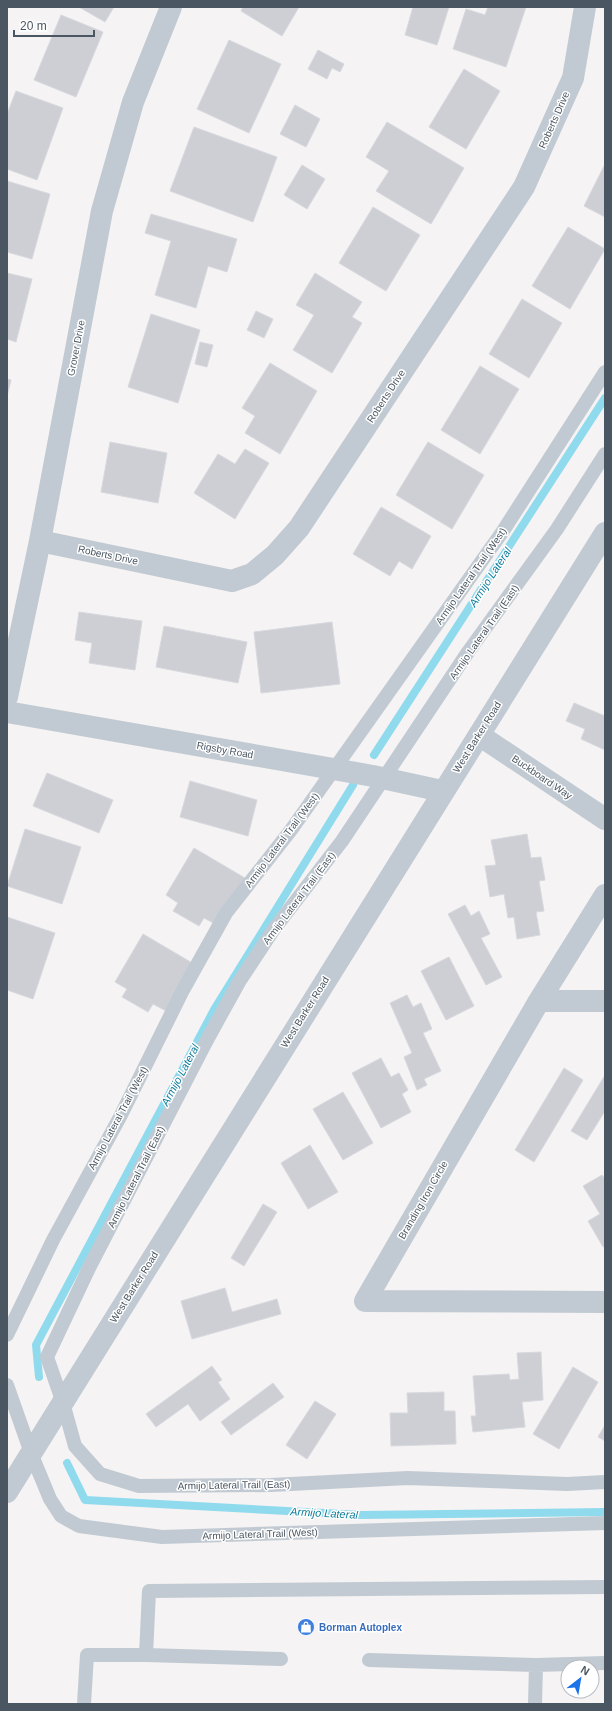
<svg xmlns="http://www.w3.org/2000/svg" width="612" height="1711" font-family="Helvetica,sans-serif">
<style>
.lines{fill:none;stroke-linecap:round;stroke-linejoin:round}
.stream{stroke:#90daee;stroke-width:8}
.building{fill:#cdcfd5;stroke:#d7d9de}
.lane{stroke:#c1cad2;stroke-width:14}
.street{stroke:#c1cad2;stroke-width:22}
.labels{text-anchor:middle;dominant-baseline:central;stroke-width:3;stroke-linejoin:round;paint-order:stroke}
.street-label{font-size:10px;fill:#4a5661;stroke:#fff}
.shop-label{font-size:10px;font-weight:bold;fill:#366cbe;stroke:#fff;text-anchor:start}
.water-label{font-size:11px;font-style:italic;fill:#0c7c9b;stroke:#fff}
</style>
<rect width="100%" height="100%" fill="#f5f3f3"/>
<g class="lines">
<path class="stream" d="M 374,755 L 605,398
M 39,1377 L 36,1345 L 215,1008 L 353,785
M 67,1463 L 85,1500 L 362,1515 L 605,1512"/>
</g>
<path class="building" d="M 79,7 L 114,7 L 105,22 Z
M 243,7 L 299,7 L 282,36 L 241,11 Z
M 413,7 L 449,7 L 437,45 L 405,35 Z
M 488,7 L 526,7 L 506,67 L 453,49 L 466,9 L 485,15 Z
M 61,15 L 103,32 L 76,97 L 34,80 Z
M 229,40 L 281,64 L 249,133 L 197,109 Z
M 318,50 L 344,64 L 340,72 L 332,68 L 327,79 L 308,69 Z
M 464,69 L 500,91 L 466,149 L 429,127 Z
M 16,91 L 63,108 L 37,180 L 7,169 L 7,114 Z
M 295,105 L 320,119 L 306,147 L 280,134 Z
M 387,122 L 464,168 L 431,224 L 376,191 L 389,171 L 366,157 Z
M 194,127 L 277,157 L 253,222 L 170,191 Z
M 605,164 L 605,217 L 584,206 Z
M 302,165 L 325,179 L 307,209 L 284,195 Z
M 7,181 L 50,194 L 32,259 L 7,252 Z
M 373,207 L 420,235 L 386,291 L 339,263 Z
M 151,214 L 237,239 L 227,272 L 208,266 L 196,308 L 155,295 L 171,241 L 145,233 Z
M 568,227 L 605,249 L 570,309 L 532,286 Z
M 7,273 L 32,279 L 16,342 L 7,339 Z
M 315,273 L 362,302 L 352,317 L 362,323 L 332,373 L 293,350 L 314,315 L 296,305 Z
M 522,299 L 562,323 L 529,378 L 489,354 Z
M 256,311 L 273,319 L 264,338 L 247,330 Z
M 151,314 L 200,330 L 178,403 L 128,387 Z
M 200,342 L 213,345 L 207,367 L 195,364 Z
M 270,363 L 317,391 L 280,454 L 245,433 L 255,416 L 242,408 Z
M 480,366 L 519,389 L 480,454 L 441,430 Z
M 7,379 L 11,380 L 7,396 Z
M 110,442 L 167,453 L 158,503 L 101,492 Z
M 428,442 L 484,475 L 452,529 L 396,495 Z
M 245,449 L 269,463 L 235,519 L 194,493 L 218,454 L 235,464 Z
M 381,507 L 431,536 L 412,569 L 399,561 L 390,576 L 353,554 Z
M 79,612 L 142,621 L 135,670 L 89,663 L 92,643 L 75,640 Z
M 332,622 L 340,684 L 261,693 L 254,632 Z
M 164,626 L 247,642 L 238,683 L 156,667 Z
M 574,703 L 605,716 L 605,750 L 581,739 L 585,729 L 566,721 Z
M 47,773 L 113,800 L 99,833 L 33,806 Z
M 190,781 L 257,800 L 248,836 L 180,817 Z
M 25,829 L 81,847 L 62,904 L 7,886 Z
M 527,834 L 531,858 L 541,857 L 545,880 L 539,881 L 544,911 L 536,912 L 540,935 L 517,939 L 514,917 L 508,918 L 504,894 L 490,897 L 485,866 L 496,865 L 491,840 Z
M 194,848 L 245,878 L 217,925 L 204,918 L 199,926 L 173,911 L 178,903 L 166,895 Z
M 465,905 L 471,916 L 479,911 L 490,934 L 481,938 L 502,977 L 486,985 L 448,914 Z
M 7,917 L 55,933 L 33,999 L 7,990 Z
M 143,934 L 194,964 L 166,1011 L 153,1004 L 148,1012 L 122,997 L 127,989 L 115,982 Z
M 449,957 L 474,1006 L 446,1020 L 421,971 Z
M 407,995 L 413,1007 L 421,1003 L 432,1029 L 423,1033 L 441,1071 L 424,1079 L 427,1085 L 417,1090 L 404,1057 L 412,1053 L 390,1003 Z
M 381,1058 L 391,1077 L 399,1073 L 408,1090 L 402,1094 L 411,1112 L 381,1128 L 352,1073 Z
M 564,1068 L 583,1080 L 534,1162 L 515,1150 Z
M 605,1075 L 605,1111 L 587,1140 L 571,1131 Z
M 343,1092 L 373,1143 L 343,1160 L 313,1109 Z
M 310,1145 L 338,1192 L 308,1209 L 281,1163 Z
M 602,1175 L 605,1179 L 605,1246 L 603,1247 L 588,1221 L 600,1214 L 583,1186 Z
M 263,1204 L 277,1212 L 244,1266 L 231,1258 Z
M 225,1288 L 232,1312 L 277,1299 L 281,1314 L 192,1339 L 181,1301 Z
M 541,1352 L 543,1400 L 522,1402 L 525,1427 L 473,1432 L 471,1416 L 476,1416 L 473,1376 L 509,1374 L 510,1380 L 519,1379 L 517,1353 Z
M 212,1366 L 222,1380 L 218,1382 L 230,1399 L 200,1421 L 188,1404 L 156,1427 L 146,1414 Z
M 573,1367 L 598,1382 L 559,1449 L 533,1434 Z
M 273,1383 L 284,1397 L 231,1435 L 221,1422 Z
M 444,1392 L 444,1411 L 455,1411 L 456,1444 L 391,1446 L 390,1413 L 408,1413 L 407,1393 Z
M 315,1401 L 336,1414 L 307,1459 L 286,1445 Z
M 605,1425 L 605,1441 L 598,1437 Z"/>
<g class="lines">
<path class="lane" d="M 605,454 L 557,529 L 468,652 L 342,841 L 274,929 L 239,982 L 207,1040 L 89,1268 L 47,1357 L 63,1403 L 75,1446 L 100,1474 L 139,1486 L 271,1485 L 408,1478 L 567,1484 L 605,1482
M 7,1335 L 53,1240 L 120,1117 L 183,990 L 226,913 L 291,830 L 503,531 L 605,372
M 7,1385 L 31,1453 L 50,1499 L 61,1516 L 79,1526 L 162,1537 L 605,1523
M 281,1659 L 146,1655 L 149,1591 L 605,1587
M 369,1660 L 536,1665 L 605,1663
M 84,1704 L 87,1655 L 146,1655
M 535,1704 L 536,1665"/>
<path class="street" d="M 40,541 L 232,581 L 252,574 L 275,555 L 299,528 L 524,187 L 573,78 L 585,7
M 7,697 L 40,541 L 102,211 L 133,102 L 171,7
M 7,712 L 373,776 L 442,791
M 479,735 L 605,819
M 605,895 L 539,1001 L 365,1301 L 605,1302
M 539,1001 L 605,1001
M 7,1492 L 605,533"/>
</g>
<defs>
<g id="shop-disc" transform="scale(0.9)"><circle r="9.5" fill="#3f7fe0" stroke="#fff"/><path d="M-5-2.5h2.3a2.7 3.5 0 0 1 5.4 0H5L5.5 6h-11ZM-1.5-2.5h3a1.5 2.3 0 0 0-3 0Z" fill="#fff"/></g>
</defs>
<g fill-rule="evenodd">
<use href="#shop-disc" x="306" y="1627"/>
</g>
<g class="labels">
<g class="street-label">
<text transform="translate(554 120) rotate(-66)">Roberts Drive</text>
<text transform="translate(76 348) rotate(-79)">Grover Drive</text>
<text transform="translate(386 396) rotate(-57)">Roberts Drive</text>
<text transform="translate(108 555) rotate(12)">Roberts Drive</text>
<text transform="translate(471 576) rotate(-55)">Armijo Lateral Trail (West)</text>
<text transform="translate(484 632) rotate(-55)">Armijo Lateral Trail (East)</text>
<text transform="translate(477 737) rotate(-58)">West Barker Road</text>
<text transform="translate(225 750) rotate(10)">Rigsby Road</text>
<text transform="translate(542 777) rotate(34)">Buckboard Way</text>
<text transform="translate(282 840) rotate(-53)">Armijo Lateral Trail (West)</text>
<text transform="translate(299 898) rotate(-53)">Armijo Lateral Trail (East)</text>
<text transform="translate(305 1012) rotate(-58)">West Barker Road</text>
<text transform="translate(118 1118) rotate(-62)">Armijo Lateral Trail (West)</text>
<text transform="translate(136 1177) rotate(-63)">Armijo Lateral Trail (East)</text>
<text transform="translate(423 1200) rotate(-60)">Branding Iron Circle</text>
<text transform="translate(134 1287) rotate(-58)">West Barker Road</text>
<text transform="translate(234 1485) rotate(-1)">Armijo Lateral Trail (East)</text>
<text transform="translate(260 1534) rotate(-2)">Armijo Lateral Trail (West)</text>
</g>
<g class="shop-label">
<text x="319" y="1627">Borman Autoplex</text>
</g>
<g class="water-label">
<text transform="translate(490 577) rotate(-57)">Armijo Lateral</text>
<text transform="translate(180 1075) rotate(-62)">Armijo Lateral</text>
<text transform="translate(324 1513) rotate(3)">Armijo Lateral</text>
</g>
</g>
<rect width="612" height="1711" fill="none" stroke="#4a5661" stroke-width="16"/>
<g transform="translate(580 1679) rotate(31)"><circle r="19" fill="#ffffff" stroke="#b7bbc0"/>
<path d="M0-3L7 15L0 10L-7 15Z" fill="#1a73e8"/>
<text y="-6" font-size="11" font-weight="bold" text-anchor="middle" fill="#4a5661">N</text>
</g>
<path d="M14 30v6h80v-6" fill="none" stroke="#4a5661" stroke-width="2"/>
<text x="20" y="30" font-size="12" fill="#4a5661" stroke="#ffffff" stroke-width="3" paint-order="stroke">20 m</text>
</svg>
